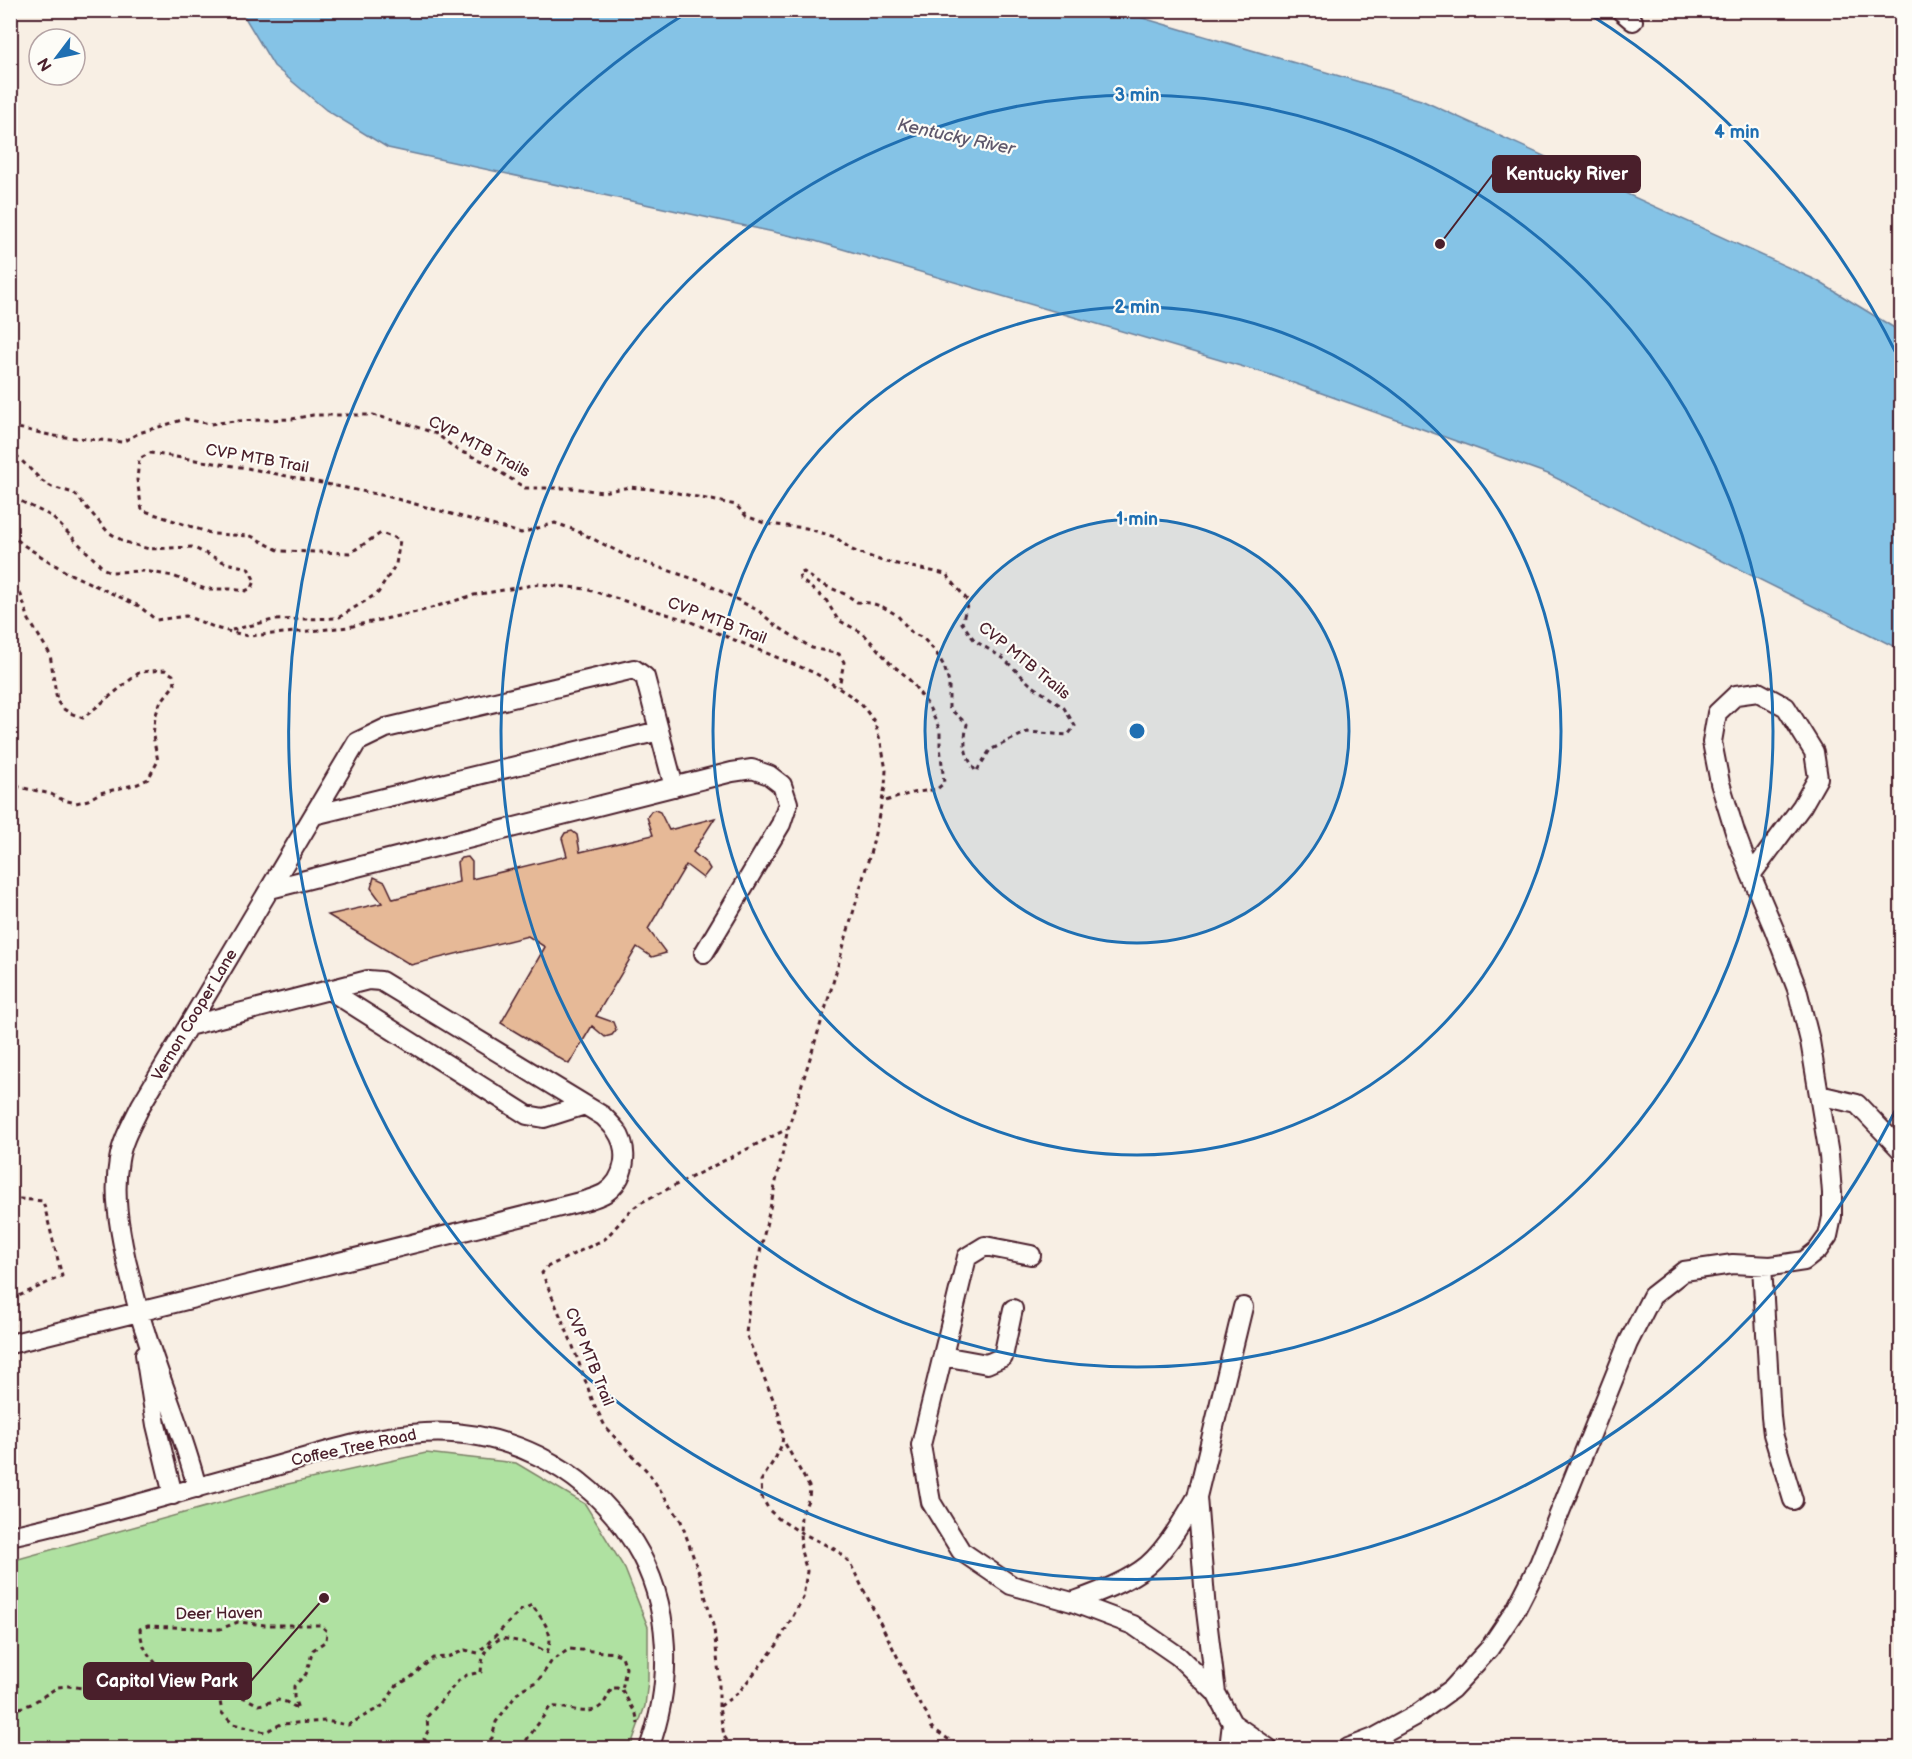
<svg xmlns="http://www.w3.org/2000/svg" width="1912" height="1759" font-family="'Balsamiq Sans',sans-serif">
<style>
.green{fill:#afe1a1;stroke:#7c8066;stroke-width:1.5}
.water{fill:#85c3e6;stroke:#6d819b;stroke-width:1.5}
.building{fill:#e6b997;stroke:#4a1f2b;stroke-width:1.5}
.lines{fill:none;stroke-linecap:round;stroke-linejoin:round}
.minor-casing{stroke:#4a1f2b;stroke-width:22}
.path{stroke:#4a1f2b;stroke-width:3;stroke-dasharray:4.5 4.5;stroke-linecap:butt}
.minor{stroke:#fdfcf7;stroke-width:18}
.ring{fill:none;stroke:#1f6fb2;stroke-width:3}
.labels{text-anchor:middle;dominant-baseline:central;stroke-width:4.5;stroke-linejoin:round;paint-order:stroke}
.street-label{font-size:16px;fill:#4a1f2b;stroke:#fdfcf7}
.water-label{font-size:18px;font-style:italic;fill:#5f586c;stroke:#fdfcf7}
.centre{fill:#1f6fb2;stroke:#fdfcf7;stroke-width:3}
.ring-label{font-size:18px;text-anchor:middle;font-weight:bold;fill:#1f6fb2;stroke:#fdfcf7;stroke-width:4.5;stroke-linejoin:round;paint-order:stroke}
.leader{fill:none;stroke:#4a1f2b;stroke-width:2}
.callout-dot{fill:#4a1f2b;stroke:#fdfcf7;stroke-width:2}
.callout{fill:#4a1f2b;stroke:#4a1f2b;stroke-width:2}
.callout-label{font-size:18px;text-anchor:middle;font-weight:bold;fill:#fff}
</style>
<rect width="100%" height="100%" fill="#f8efe4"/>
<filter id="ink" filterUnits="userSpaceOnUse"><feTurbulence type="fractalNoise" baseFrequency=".0167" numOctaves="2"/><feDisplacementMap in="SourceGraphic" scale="12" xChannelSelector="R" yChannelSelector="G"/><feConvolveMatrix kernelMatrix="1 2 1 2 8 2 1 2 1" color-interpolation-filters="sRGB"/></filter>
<g filter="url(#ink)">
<path class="green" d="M 426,1453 L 516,1463 L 585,1504 L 625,1569 L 648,1627 L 648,1680 L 645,1706 L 630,1748 L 11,1748 L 11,1561 L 288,1484 Z"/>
<path class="water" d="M 241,11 L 1119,11 L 1421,100 L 1816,280 L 1901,332 L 1901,650 L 1548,474 L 1271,375 L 815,241 L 388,148 L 326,110 L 274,66 Z"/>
<path class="building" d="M 655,810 L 660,812 L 669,830 L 715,818 L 693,852 L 707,864 L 710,869 L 703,878 L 686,865 L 648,929 L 666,953 L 652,957 L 637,947 L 596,1016 L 613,1022 L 616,1030 L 612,1035 L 605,1037 L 592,1026 L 569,1064 L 501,1023 L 545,947 L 528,936 L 411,965 L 328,915 L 382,903 L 371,888 L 374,877 L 385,882 L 393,899 L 459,882 L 457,862 L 461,858 L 468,857 L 472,862 L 472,879 L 567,856 L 562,838 L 565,833 L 572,831 L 577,835 L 580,852 L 653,835 L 647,817 L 651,811 Z"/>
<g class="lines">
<g class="minor-casing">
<path id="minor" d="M 1620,10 L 1633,21
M 314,815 L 659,731
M 270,889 L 732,772 L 752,769 L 769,775 L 782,785 L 788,803 L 781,824 L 704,953
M 329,990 L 527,1115 L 544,1118 L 585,1105
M 1819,1095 L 1857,1104 L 1902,1151
M 1031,1255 L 985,1246 L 967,1257 L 921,1445 L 931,1502 L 961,1551 L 1011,1585 L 1072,1602 L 1133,1625 L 1178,1656 L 1216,1693
M 1762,1266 L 1771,1417 L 1773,1434 L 1793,1500
M 10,1344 L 588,1200 C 593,1198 600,1196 605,1193 C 626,1179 630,1150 616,1130 C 612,1125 607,1120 603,1116 L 381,981 L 368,980 L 188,1026
M 145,1354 L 156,1425 L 173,1495
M 943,1356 L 987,1364 L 1003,1357 L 1013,1309
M 197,1488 C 184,1434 161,1384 145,1331 C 137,1308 132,1283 126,1260 C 119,1227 113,1193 119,1160 C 122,1140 133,1122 141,1105 L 357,742 L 386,728 L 634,669 L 645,677 L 674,787
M 10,1536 C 95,1518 177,1492 261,1470 C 310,1457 360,1439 411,1434 C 501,1424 586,1466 634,1543 C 672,1604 673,1683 649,1748
M 1072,1602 C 1096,1593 1119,1585 1140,1571 C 1163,1556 1183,1520 1197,1497
M 1232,1723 L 1216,1693 L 1206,1611 L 1197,1497 L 1243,1307
M 1229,1748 L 1232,1723 L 1268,1748
M 1348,1748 L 1374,1738 L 1416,1715 L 1452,1689 L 1489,1649 L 1516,1609 L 1539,1564 L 1628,1343 L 1652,1296 L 1684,1271 L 1733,1264 L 1771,1266 L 1804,1261 L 1818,1250 L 1828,1236 L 1832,1217 L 1832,1193 L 1829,1155 L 1810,1041 L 1797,989 L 1774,929 L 1751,875 L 1735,832 L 1720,783 L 1712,742 L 1717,713 L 1736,695 L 1758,692 L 1786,707 L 1814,752 L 1818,778 L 1802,806 L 1751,875"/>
</g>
<path class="path" d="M 10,430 L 18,428 L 54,436 L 122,442 L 139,433 L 185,419 L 210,424 L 235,421 L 292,419 L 313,415 L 373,415 L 408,424 L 437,434 L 457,450 L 483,461 L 525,488 L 573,488 L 602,492 L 630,487 L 668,491 L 736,505 L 746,516 L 767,524 L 806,528 L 835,537 L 852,550 L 882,561 L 946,574 L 968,601 L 962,623 L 975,641 L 1003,658 L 1030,684 L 1064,708 L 1075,726 L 1068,735 L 1027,732 L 990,750 L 976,772 C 964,753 963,746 967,724 L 949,708 L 949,683 L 944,666 L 935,651 L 923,638 L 912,633 L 897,615 L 883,607 L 871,603 L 857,602 L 847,595 L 819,583 L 804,572 L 799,574 L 800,579 L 826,600 L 838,620 L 863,633 L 890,663 L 906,676 L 913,684 L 928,705 L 940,730 L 940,746 L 944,783 L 937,789 L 912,793 L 882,802
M 10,448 L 13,452 L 42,481 L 52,487 L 74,493 L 108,532 L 125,542 L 149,549 L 192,547 L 226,563 L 248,568 L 255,581 L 252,588 L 245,591 L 231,589 L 205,589 L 173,576 L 144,571 L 112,572 L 104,569 L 51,516 L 10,496
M 10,534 L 25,546 L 66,572 L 139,606 L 156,620 L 186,616 L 219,629 L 248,636 L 309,631 L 348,627 L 421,611 L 474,595 L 539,584 L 586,589 L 686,620 L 815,673 L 851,696 L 861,704 L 874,721 L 881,743 L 886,770 L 885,787 L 872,847 L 828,1000 L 788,1129 L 750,1296 L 746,1334 L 778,1411 L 783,1435 L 782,1444 L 776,1457 L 761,1481 L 762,1497 L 769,1510 L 779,1519 L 800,1532 L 838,1551 L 850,1563 L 901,1664 L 913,1693 L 927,1714 L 932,1728 L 961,1748
M 10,578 L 21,595 L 29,620 L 50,654 L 57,701 L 62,708 L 70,713 L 83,718 L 140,672 L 165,670 L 173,675 L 175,684 L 160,703 L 155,717 L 153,736 L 158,761 L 148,779 L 138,784 L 100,793 L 88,800 L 76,803 L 63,800 L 51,794 L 10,785
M 232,630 L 273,620 L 338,618 L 378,593 L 396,564 L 400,540 L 381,533 L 350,553 L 280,551 L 251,536 L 213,534 L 142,510 L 137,480 L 139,459 L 150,453 L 247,468 L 386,496 L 521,533 L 555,523 L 575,530 L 631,558 L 703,582 L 759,611 L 775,625 L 812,648 L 839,654 L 844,662 L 839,687
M 10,1200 L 20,1199 L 43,1201 L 62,1276 L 10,1300
M 10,1314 L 13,1326
M 622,1690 L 636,1714 L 638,1724
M 719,1707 L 719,1675 L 714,1629 L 700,1576 L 681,1521 L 648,1472 L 606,1428 L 593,1402 L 571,1341 L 542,1273 L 547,1267 L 605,1239 L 632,1209 L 642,1202 L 787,1129
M 10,1710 L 17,1709 L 31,1704 L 58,1687 L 68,1686 L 106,1691 L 119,1697 L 163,1684 L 168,1678 C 154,1659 142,1654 140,1629 L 148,1626 L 220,1629 L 238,1622 L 265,1625 L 320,1625 L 327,1631 L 326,1641 L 313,1650 L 306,1674 L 294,1686 L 294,1697 L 298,1709 L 286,1702 L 278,1700 L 259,1705 L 234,1693 L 219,1695 L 222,1713 L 233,1724 L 265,1732 L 281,1724 L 326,1721 L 348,1725 L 384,1705 L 396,1686 L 410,1678 L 433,1658 L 448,1657 L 465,1650 L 478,1653 L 521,1610 L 532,1605 C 542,1620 556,1633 547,1652 L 528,1643 L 501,1638 C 484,1649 483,1652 481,1672 L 467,1675 L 459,1680 L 427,1717 L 428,1731 L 424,1739 L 432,1748
M 487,1748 L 487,1743 L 492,1738 L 496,1722 L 520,1690 L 538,1681 L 551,1662 L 569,1649 L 615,1653 L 622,1656 L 626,1668 L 622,1690
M 521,1748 L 550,1707 C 567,1705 588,1719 602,1705 C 606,1701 609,1693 612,1688 L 617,1688 L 622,1690
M 732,1748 L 724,1736 L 719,1707 L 739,1692 L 777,1645 L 803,1598 L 807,1571 L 801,1551 L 800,1532 L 801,1516 L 809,1498 L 810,1488 L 783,1440"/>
<use href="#minor" class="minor"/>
</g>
</g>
<circle cx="1137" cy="731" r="212" fill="#1f6fb2" fill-opacity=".12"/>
<g class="ring">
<circle cx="1137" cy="731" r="212"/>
<circle cx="1137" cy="731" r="424"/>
<circle cx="1137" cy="731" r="636"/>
<path d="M1899 1103A848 848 0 1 1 688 12M1586 12A848 848 0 0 1 1899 359"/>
</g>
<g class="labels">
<g class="street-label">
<text transform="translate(479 447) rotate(28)">CVP MTB Trails</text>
<text transform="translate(257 459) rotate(10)">CVP MTB Trail</text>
<text transform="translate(717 621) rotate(21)">CVP MTB Trail</text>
<text transform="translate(1024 661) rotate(39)">CVP MTB Trails</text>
<text transform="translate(195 1015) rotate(-59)">Vernon Cooper Lane</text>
<text transform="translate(589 1357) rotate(68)">CVP MTB Trail</text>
<text transform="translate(354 1448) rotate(-12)">Coffee Tree Road</text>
<text transform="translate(219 1614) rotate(-1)">Deer Haven</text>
</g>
<g class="water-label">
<text transform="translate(956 137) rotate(12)">Kentucky River</text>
</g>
</g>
<circle cx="1137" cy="731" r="9" class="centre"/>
<g class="ring-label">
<text x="1137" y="101">3 min</text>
<text x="1737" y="138">4 min</text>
<text x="1137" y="313">2 min</text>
<text x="1137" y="525">1 min</text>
</g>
<path class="leader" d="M1440 244L1493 174M324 1598L251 1681"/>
<g class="callout-dot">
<circle cx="1440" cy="244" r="6"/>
<circle cx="324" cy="1598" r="6"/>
</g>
<g class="callout">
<rect x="1493" y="156" width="147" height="36" rx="6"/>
<rect x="84" y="1663" width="167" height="36" rx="6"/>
</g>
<g class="callout-label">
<text x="1567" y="180">Kentucky River</text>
<text x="167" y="1687">Capitol View Park</text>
</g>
<rect width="1912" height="1759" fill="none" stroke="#fdfcf7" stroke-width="36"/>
<rect x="18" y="18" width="1876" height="1723" fill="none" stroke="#4a1f2b" stroke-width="2" filter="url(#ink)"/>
<g transform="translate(57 57) rotate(238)"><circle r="28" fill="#fdfcf7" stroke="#b5a4a5" stroke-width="1.5"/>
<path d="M0-4.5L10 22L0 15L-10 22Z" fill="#1f6fb2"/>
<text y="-9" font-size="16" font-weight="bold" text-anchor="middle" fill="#4a1f2b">N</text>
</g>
</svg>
